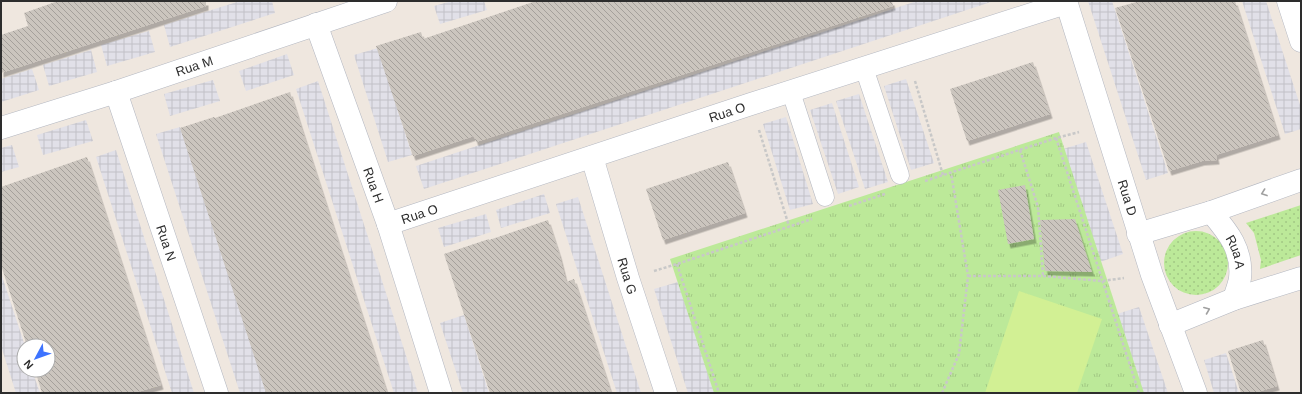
<svg xmlns="http://www.w3.org/2000/svg" width="1302" height="394" font-family="Arial,sans-serif">
<style>
.industrial{fill:url(#industrial-grid)}
.grass{fill:url(#grass-dots)}
.park{fill:url(#park-tufts)}
.pitch{fill:#d2f094}
.building{fill:url(#building-back-hatch);filter:url(#shadow)}
.lines{fill:none;stroke-linecap:round;stroke-linejoin:round}
.service-casing{stroke:#b3b7c1;stroke-width:19}
.minor-casing{stroke:#b3b7c1;stroke-width:23}
.path{stroke:#c8c8c8;stroke-width:2.5;stroke-dasharray:3 2;stroke-linecap:butt}
.service{stroke:#fff;stroke-width:18}
.minor{stroke:#fff;stroke-width:22}
.oneway{stroke:#a0a0a0}
.labels{text-anchor:middle;dominant-baseline:central;stroke-width:3;stroke-linejoin:round;paint-order:stroke}
.street-label{font-size:13px;fill:#2d2d2d;stroke:#fff}
</style>
<defs>
<pattern id="industrial-grid" width="8" height="8" patternUnits="userSpaceOnUse"><rect width="8" height="8" fill="#e1e0e8"/><path d="M0 4h8M4 0v8" fill="none" stroke="#c1c0c7"/></pattern>
<pattern id="grass-dots" width="8" height="8" patternUnits="userSpaceOnUse"><rect width="8" height="8" fill="#bce999"/><path d="M2 2h.1M6 6h.1" fill="none" stroke="#a2c884" stroke-width="1.8" stroke-linecap="round"/></pattern>
<pattern id="park-tufts" width="24" height="20" patternUnits="userSpaceOnUse"><rect width="24" height="20" fill="#bce999"/><path d="M3 7l-1-3M5 7V3M7 7l1-3M15 17l-1-3M17 17v-4M19 17l1-3" fill="none" stroke="#a2c884"/></pattern>
<pattern id="building-back-hatch" width="6" height="6" patternUnits="userSpaceOnUse"><rect width="6" height="6" fill="#cbc5be"/><path d="M-1 5l2 2M0 0l6 6M5-1l2 2" fill="none" stroke="#a5a09b"/></pattern>
<filter id="shadow"><feDropShadow dx="2.5" dy="4.5" stdDeviation="0" flood-color="#0004"/></filter>
</defs>
<rect width="100%" height="100%" fill="#efe7df"/>
<path class="industrial" d="M 240,1 L 272,1 L 275,13 L 170,47 L 164,25 Z
M 452,1 L 484,1 L 487,10 L 440,24 L 434,6 Z
M 917,1 L 994,1 L 424,189 L 416,166 Z
M 1088,1 L 1112,1 L 1168,173 L 1146,180 Z
M 1242,1 L 1266,1 L 1301,108 L 1301,129 L 1285,134 Z
M 149,31 L 155,52 L 107,66 L 101,45 Z
M 378,48 L 412,155 L 388,162 L 354,55 Z
M 91,50 L 97,72 L 49,86 L 43,65 Z
M 287,54 L 294,75 L 246,91 L 239,71 Z
M 32,69 L 39,90 L 1,102 L 1,79 Z
M 906,79 L 934,163 L 911,170 L 884,86 Z
M 213,80 L 220,101 L 170,116 L 164,94 Z
M 318,81 L 418,393 L 394,393 L 296,89 Z
M 859,94 L 888,182 L 865,189 L 836,101 Z
M 832,103 L 859,187 L 838,194 L 810,110 Z
M 786,117 L 813,204 L 790,210 L 763,124 Z
M 86,120 L 93,141 L 43,155 L 37,135 Z
M 180,127 L 267,393 L 240,393 L 156,134 Z
M 1086,142 L 1123,254 L 1100,262 L 1063,149 Z
M 12,145 L 19,167 L 1,172 L 1,148 Z
M 116,150 L 194,393 L 172,393 L 96,157 Z
M 544,194 L 550,213 L 501,228 L 496,210 Z
M 578,197 L 641,393 L 617,393 L 556,204 Z
M 486,214 L 491,232 L 444,247 L 438,228 Z
M 1,273 L 25,346 L 24,370 L 32,370 L 40,393 L 16,393 L 1,346 Z
M 678,282 L 714,392 L 688,393 L 654,289 Z
M 1139,307 L 1168,393 L 1143,393 L 1117,314 Z
M 464,315 L 489,393 L 463,393 L 440,323 Z
M 1226,353 L 1239,393 L 1214,393 L 1204,360 Z"/>
<path class="grass" d="M 1301,205 L 1301,255 L 1260,269 L 1261,260 L 1254,233 L 1246,223 Z
M1164 263a32 32 0 1 1 64 0a32 32 0 1 1-64 0Z"/>
<path class="park" d="M 1059,132 L 1144,393 L 714,393 L 670,259 Z"/>
<path class="pitch" d="M 1019,291 L 1102,319 L 1077,393 L 985,393 Z"/>
<path class="building" d="M 58,1 L 206,1 L 206,6 L 1,73 L 1,35 L 28,26 L 24,13 Z
M 536,1 L 892,1 L 893,6 L 476,142 L 474,136 L 413,156 L 376,46 L 421,32 L 423,39 Z
M 1140,1 L 1235,1 L 1278,135 L 1216,155 L 1217,160 L 1202,161 L 1169,171 L 1115,8 Z
M 1033,62 L 1050,114 L 967,141 L 950,89 Z
M 290,92 L 302,130 L 387,393 L 266,393 L 214,232 L 180,128 L 214,117 L 215,118 Z
M 87,157 L 161,385 L 134,393 L 42,393 L 35,370 L 48,370 L 48,346 L 27,346 L 1,265 L 1,187 Z
M 728,162 L 745,213 L 663,240 L 646,189 Z
M 1025,185 L 1034,239 L 1008,244 L 998,190 Z
M 1075,219 L 1092,272 L 1045,271 L 1040,220 Z
M 548,220 L 559,254 L 566,282 L 574,279 L 611,393 L 490,393 L 444,254 L 489,239 L 489,240 Z
M 1263,340 L 1277,386 L 1254,393 L 1241,393 L 1228,351 Z"/>
<g class="lines">
<g class="service-casing">
<path id="service" d="M 864,68 L 900,175
M 791,92 L 825,197"/>
</g>
<g class="minor-casing">
<g id="minor">
<path id="s1" d="M 1066,1 L 1152,275 L 1196,393"/>
<path d="M 1288,1 L 1301,41"/>
<path id="s2" d="M 316,24 L 388,224 L 441,393"/>
<path id="s3" d="M 116,92 L 217,393"/>
<path id="s4" d="M 1,128 L 116,92 L 386,1"/>
<path id="s5" d="M 592,157 L 628,278 L 666,393"/>
<path id="s6" d="M 1211,212 C 1228,232 1243,250 1240,278 C 1239,285 1236,292 1234,299"/>
<path id="s7" d="M 388,224 L 751,104 L 1066,3"/>
<path d="M 1138,234 L 1211,212 L 1301,180"/>
<path d="M 1170,325 L 1234,299 L 1301,278"/>
</g>
</g>
<path class="path" d="M 915,81 L 943,175
M 759,130 L 789,226
M 1056,138 L 1139,393
M 1020,150 L 1038,207 L 1043,276
M 925,181 L 1056,138 L 1079,132
M 849,206 L 885,194
M 677,264 L 719,393
M 654,271 L 677,264 L 812,219
M 968,276 L 1043,276 L 1102,281 L 1124,278
M 942,393 L 959,354 L 968,276 L 951,173"/>
<use href="#service" class="service"/>
<use href="#minor" class="minor"/>
</g>
<defs><path id="oneway-chevron" d="M-2-3.5L2.5 0L-2 3.5" fill="none" stroke-width="1.6" stroke-linecap="round" stroke-linejoin="round"/></defs>
<g class="oneway">
<use href="#oneway-chevron" transform="translate(1264 193) rotate(160)"/>
<use href="#oneway-chevron" transform="translate(1207 310) rotate(-22)"/>
</g>
<g class="labels">
<g class="street-label">
<text stroke="none"><textPath href="#s4" startOffset="203">Rua M</textPath></text>
<text stroke="none"><textPath href="#s7" startOffset="357">Rua O</textPath></text>
<text stroke="none"><textPath href="#s2" startOffset="171">Rua H</textPath></text>
<text stroke="none"><textPath href="#s1" startOffset="206">Rua D</textPath></text>
<text stroke="none"><textPath href="#s7" startOffset="33">Rua O</textPath></text>
<text stroke="none"><textPath href="#s3" startOffset="159">Rua N</textPath></text>
<text stroke="none"><textPath href="#s6" startOffset="48">Rua A</textPath></text>
<text stroke="none"><textPath href="#s5" startOffset="124">Rua G</textPath></text>
</g>
</g>
<rect width="1302" height="394" fill="none" stroke="#2d2d2d" stroke-width="4"/>
<g transform="translate(36 358) rotate(229)"><circle r="19" fill="#ffffff" stroke="#ababab"/>
<path d="M0-3L7 15L0 10L-7 15Z" fill="#3d73ff"/>
<text y="-6" font-size="11" font-weight="bold" text-anchor="middle" fill="#2d2d2d">N</text>
</g>
</svg>
